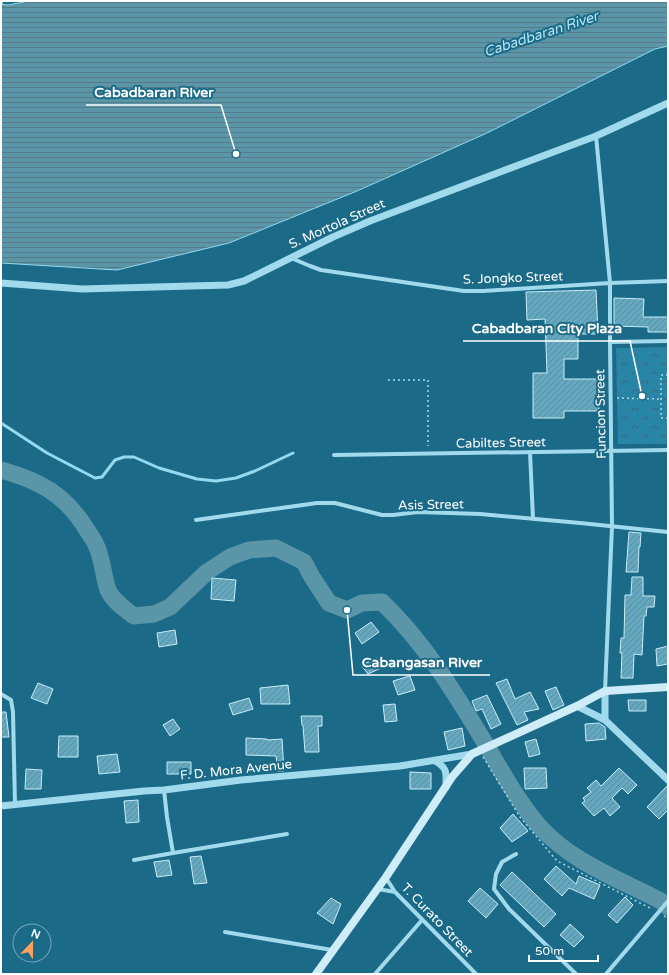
<svg xmlns="http://www.w3.org/2000/svg" width="669" height="975" font-family="'Varela Round',sans-serif">
<style>
.park{fill:url(#park-crowns)}
.water{fill:url(#water-rules);stroke:#94d9ef}
.lines{fill:none;stroke-linecap:round;stroke-linejoin:round}
.stream{stroke:#94d9ef;stroke-width:3}
.river{stroke:#5a95a8;stroke-width:17}
.building{fill:url(#building-hatch);stroke:#c7edf9}
.path{stroke:#a2daed;stroke-width:1.5;stroke-dasharray:2 3;stroke-linecap:butt}
.minor{stroke:#a2daed;stroke-width:4}
.tertiary{stroke:#a2daed;stroke-width:7}
.secondary{stroke:#ceedf9;stroke-width:8}
.labels{text-anchor:middle;dominant-baseline:central;stroke-width:4;stroke-linejoin:round;paint-order:stroke}
.street-label{font-size:13px;fill:#fff;stroke:#1a6a88}
.water-label{font-size:14px;font-style:italic;fill:#b5e6f5;stroke:#1a6a88}
.leader{fill:none;stroke:#fff;stroke-width:1.5}
.callout-dot{fill:#fff;stroke:#1a6a88;stroke-width:1.5}
.callout-label{font-size:14px;text-anchor:middle;font-weight:bold;fill:#fff;stroke:#1a6a88;stroke-width:4;stroke-linejoin:round;paint-order:stroke}
</style>
<defs>
<pattern id="park-crowns" width="20" height="18" patternUnits="userSpaceOnUse"><rect width="20" height="18" fill="#2985a5"/><path d="M2 6a3 3 0 1 1 6 0M12 15a3 3 0 1 1 6 0" fill="none" stroke="#396b7d"/></pattern>
<pattern id="water-rules" width="6" height="5" patternUnits="userSpaceOnUse"><rect width="6" height="5" fill="#5a95a8"/><path d="M0 2.5h6" fill="none" stroke="#557b88"/></pattern>
<pattern id="building-hatch" width="6" height="6" patternUnits="userSpaceOnUse"><rect width="6" height="6" fill="#64a8bf"/><path d="M-1 1l2-2M0 6l6-6M5 7l2-2" fill="none" stroke="#5d8c9c"/></pattern>
</defs>
<rect width="100%" height="100%" fill="#1a6a88"/>
<path class="park" d="M 668,347 L 668,444 L 618,444 L 616,348 Z"/>
<path class="water" d="M 28,1 L 668,1 L 668,46 L 655,49 L 487,133 L 357,191 L 229,243 L 117,270 L 1,263 L 1,4 L 8,5 Z"/>
<g class="lines">
<path class="stream" d="M 1,423 L 47,453 L 95,478 L 102,477 L 115,460 L 124,457 L 134,457 L 159,468 L 197,479 L 216,481 L 236,478 L 255,471 L 293,453"/>
<path class="river" d="M 1,470 C 40,481 65,494 87,530 C 90,535 94,540 96,545 C 103,559 103,576 108,590 C 113,601 125,609 134,616 L 154,614 L 170,607 L 207,572 L 230,557 L 249,550 L 276,548 L 304,562 L 312,577 L 329,603 L 347,610 L 362,603 L 382,602 C 424,642 455,693 485,743 C 502,772 518,802 540,827 C 573,863 619,879 661,901 L 668,907"/>
</g>
<path class="building" d="M 596,290 L 598,334 L 578,334 L 578,359 L 564,359 L 564,379 L 599,379 L 599,411 L 564,411 L 564,418 L 533,418 L 533,373 L 547,373 L 545,319 L 527,320 L 526,292 Z
M 614,298 L 644,299 L 643,317 L 668,317 L 668,332 L 648,332 L 648,327 L 614,326 Z
M 629,532 L 641,533 L 640,547 L 639,547 L 638,572 L 626,572 Z
M 632,577 L 643,577 L 643,596 L 655,596 L 654,607 L 647,607 L 646,616 L 644,616 L 642,655 L 634,654 L 633,678 L 621,678 L 622,653 L 620,653 L 621,638 L 624,638 L 625,595 L 631,595 Z
M 212,578 L 236,580 L 234,601 L 211,599 Z
M 371,622 L 379,632 L 362,644 L 355,633 Z
M 175,630 L 177,644 L 159,647 L 157,633 Z
M 668,646 L 668,664 L 657,666 L 656,649 Z
M 377,658 L 381,668 L 368,674 L 361,665 Z
M 410,676 L 415,690 L 398,695 L 393,681 Z
M 507,679 L 515,699 L 530,692 L 539,709 L 524,712 L 528,720 L 517,725 L 496,683 Z
M 38,683 L 53,689 L 47,704 L 31,698 Z
M 288,685 L 290,704 L 261,704 L 260,688 Z
M 556,687 L 564,705 L 553,710 L 545,691 Z
M 487,695 L 501,724 L 491,729 L 482,709 L 476,711 L 472,701 Z
M 249,698 L 253,709 L 233,715 L 229,704 Z
M 628,700 L 646,700 L 646,711 L 629,711 Z
M 395,704 L 397,721 L 385,722 L 383,705 Z
M 1,712 L 6,712 L 9,737 L 1,737 Z
M 301,716 L 322,716 L 322,726 L 318,726 L 319,752 L 305,752 L 303,726 L 302,725 Z
M 173,719 L 180,729 L 170,736 L 163,725 Z
M 599,723 L 605,727 L 606,739 L 586,741 L 585,724 Z
M 462,728 L 465,746 L 448,750 L 444,732 Z
M 59,736 L 78,736 L 78,757 L 58,757 Z
M 246,738 L 267,739 L 267,740 L 282,739 L 284,771 L 278,771 L 276,756 L 246,755 Z
M 536,739 L 540,754 L 529,757 L 525,742 Z
M 117,754 L 120,772 L 99,774 L 97,756 Z
M 167,762 L 191,762 L 191,774 L 167,774 Z
M 524,768 L 546,768 L 547,788 L 525,789 Z
M 619,768 L 637,785 L 628,794 L 622,788 L 612,798 L 620,807 L 610,816 L 604,808 L 594,816 L 582,803 L 585,801 L 583,798 L 591,792 L 587,788 L 596,780 L 601,786 Z
M 26,769 L 42,770 L 41,789 L 25,789 Z
M 410,772 L 431,773 L 431,789 L 410,789 Z
M 668,785 L 668,810 L 659,819 L 647,807 Z
M 138,800 L 139,822 L 126,823 L 124,801 Z
M 513,814 L 528,831 L 512,842 L 500,828 Z
M 201,856 L 207,883 L 194,884 L 190,857 Z
M 169,860 L 172,875 L 157,877 L 154,862 Z
M 556,866 L 576,884 L 579,876 L 600,885 L 594,899 L 569,888 L 562,896 L 544,879 Z
M 512,872 L 556,914 L 544,927 L 500,885 Z
M 480,888 L 498,904 L 486,918 L 468,901 Z
M 625,897 L 633,905 L 617,923 L 608,915 Z
M 331,898 L 341,904 L 333,924 L 317,913 Z
M 570,924 L 584,937 L 574,947 L 560,935 Z"/>
<g class="lines">
<path class="path" d="M 1,3 L 9,1
M 668,375 L 661,375 L 661,418 L 668,418
M 388,380 L 428,380 L 428,446
M 617,398 L 661,399
M 483,757 L 520,817 L 557,861 L 652,909
M 664,916 L 668,918"/>
<path class="minor" d="M 596,136 L 610,283 L 610,342 L 612,526 L 605,691
M 291,258 L 310,266 L 321,270 L 464,291 L 483,291 L 610,283 L 668,281
M 610,342 L 668,341
M 530,452 L 533,519
M 334,455 L 668,450
M 196,520 L 317,503 L 335,503 L 382,515 L 393,515 L 418,512 L 480,514 L 580,523 L 668,532
M 1,694 L 11,700 L 13,712 L 15,805
M 164,790 L 167,817 L 173,853
M 516,854 L 502,862 L 496,874 L 494,889 L 509,909 L 576,974
M 134,860 L 173,853 L 287,834
M 386,878 L 395,892 L 476,974
M 378,889 L 395,892
M 225,932 L 332,950
M 375,974 L 422,920
M 606,974 L 668,901"/>
<path class="tertiary" d="M 1,283 L 82,289 L 228,285 L 244,281 L 333,237 L 370,221 L 596,136 L 668,103
M 577,706 L 605,720 L 668,780
M 605,720 L 605,691
M 435,761 C 448,768 446,773 446,787
M 1,806 L 144,791 L 164,790 L 241,780 L 400,766 L 472,754"/>
<path class="secondary" d="M 316,974 L 386,877 L 452,777 L 472,754 L 577,706 L 605,691 L 668,687"/>
</g>
<g class="labels">
<g class="street-label">
<text transform="translate(337 224) rotate(-24)">S. Mortola Street</text>
<text transform="translate(513 278) rotate(-2)">S. Jongko Street</text>
<text transform="translate(601 414) rotate(-91)">Funcion Street</text>
<text transform="translate(501 443) rotate(-1)">Cabiltes Street</text>
<text transform="translate(431 505) rotate(-1)">Asis Street</text>
<text transform="translate(236 770) rotate(-6)">F. D. Mora Avenue</text>
<text transform="translate(437 920) rotate(46)">T. Curato Street</text>
</g>
<g class="water-label">
<text transform="translate(541 34) rotate(-18)">Cabadbaran River</text>
</g>
</g>
<path class="leader" d="M236 154L221 105H86M642 396L630 341H463M347 610L353 675H490"/>
<g class="callout-dot">
<circle cx="236" cy="154" r="4"/>
<circle cx="642" cy="396" r="4"/>
<circle cx="347" cy="610" r="4"/>
</g>
<g class="callout-label">
<text x="154" y="97">Cabadbaran River</text>
<text x="547" y="333">Cabadbaran City Plaza</text>
<text x="422" y="667">Cabangasan River</text>
</g>
<rect width="669" height="975" fill="none" stroke="#ffffff" stroke-width="4"/>
<g transform="translate(32 943) rotate(22)"><circle r="19" fill="#1a6a88" stroke="#76a6b8"/>
<path d="M0-3L7 15L0 10L-7 15Z" fill="#ffa05d"/>
<text y="-6" font-size="11" font-weight="bold" text-anchor="middle" fill="#ffffff">N</text>
</g>
<path d="M529 955v6h69v-6" fill="none" stroke="#ffffff" stroke-width="2"/>
<text x="535" y="955" font-size="12" fill="#ffffff" stroke="#1a6a88" stroke-width="3" paint-order="stroke">50 m</text>
</svg>
